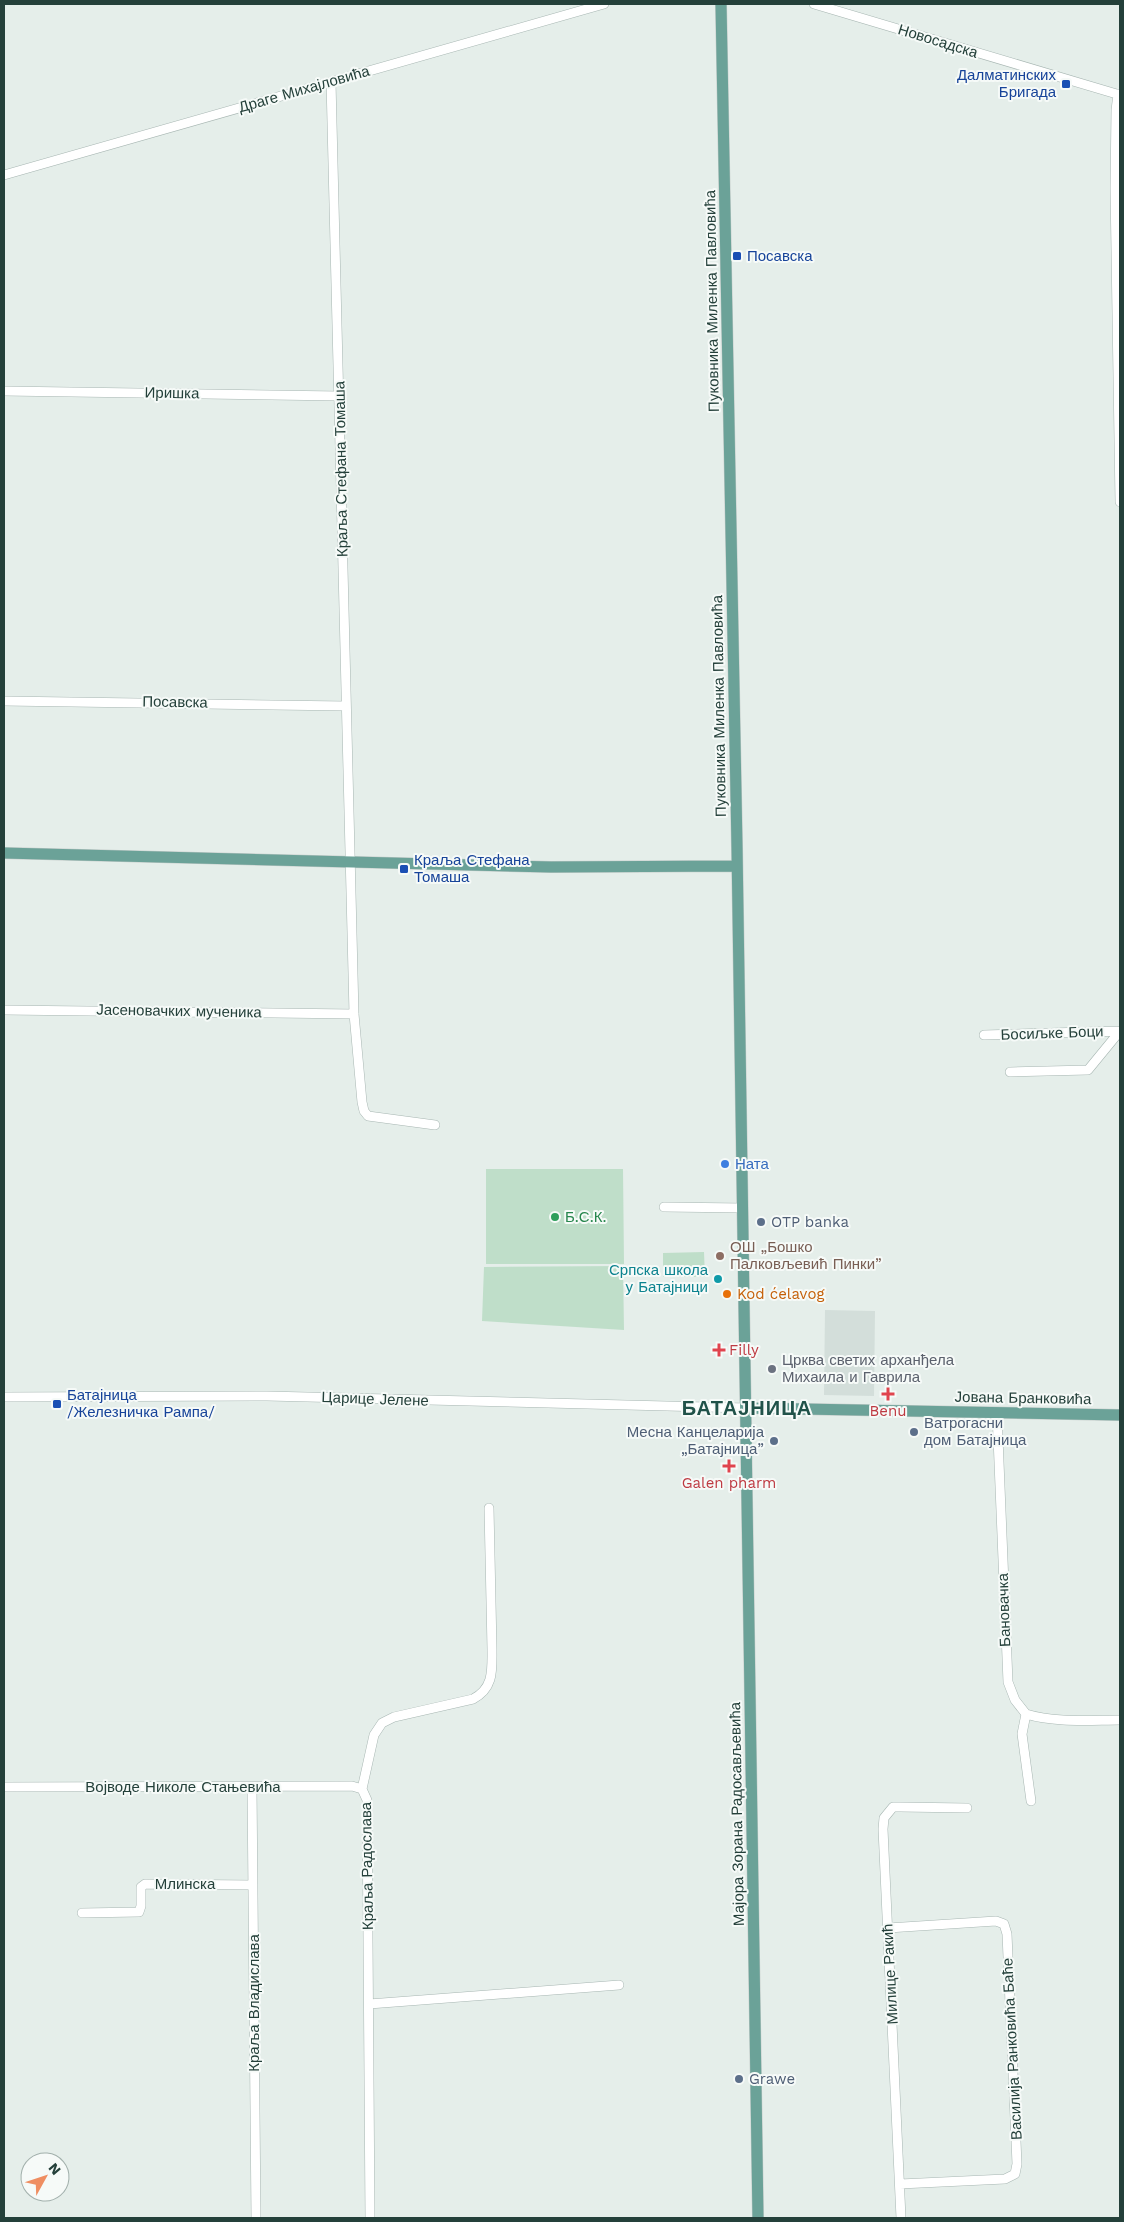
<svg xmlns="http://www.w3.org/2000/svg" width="1124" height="2222" font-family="'Work Sans',sans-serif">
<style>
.built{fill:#d3deda}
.green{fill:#bfdec9}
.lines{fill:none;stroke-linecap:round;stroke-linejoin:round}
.minor-casing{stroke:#a7b6b2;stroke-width:10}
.major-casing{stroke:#c2cac8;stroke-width:12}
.minor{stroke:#fff;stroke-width:9}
.major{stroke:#6ba298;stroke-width:11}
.transit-dot{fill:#1a4fb4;stroke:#f6faf8;stroke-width:2}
.shop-dot{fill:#3f7fe0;stroke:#f6faf8;stroke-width:2}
.leisure-dot{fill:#2e9e5b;stroke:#f6faf8;stroke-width:2}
.service-dot{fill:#5c6f8a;stroke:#f6faf8;stroke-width:2}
.education-dot{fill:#8d6e63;stroke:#f6faf8;stroke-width:2}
.culture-dot{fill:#0f9aa8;stroke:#f6faf8;stroke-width:2}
.food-dot{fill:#e8710a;stroke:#f6faf8;stroke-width:2}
.health-dot{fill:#e0444e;stroke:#f6faf8;stroke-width:2}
.worship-dot{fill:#6b7280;stroke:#f6faf8;stroke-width:2}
.labels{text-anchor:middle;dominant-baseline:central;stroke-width:4;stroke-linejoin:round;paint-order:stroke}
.street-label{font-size:15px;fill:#24403a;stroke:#f6faf8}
.transit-label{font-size:15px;fill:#164399;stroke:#f6faf8;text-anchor:start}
.shop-label{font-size:15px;fill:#366cbe;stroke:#f6faf8;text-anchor:start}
.leisure-label{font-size:15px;fill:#27864d;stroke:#f6faf8;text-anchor:start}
.service-label{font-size:15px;fill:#4e5e75;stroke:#f6faf8;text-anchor:start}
.education-label{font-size:15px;fill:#785e54;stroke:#f6faf8;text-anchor:start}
.culture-label{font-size:15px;fill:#0d838f;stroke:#f6faf8;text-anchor:end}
.food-label{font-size:15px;fill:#c56008;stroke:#f6faf8;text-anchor:start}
.health-label{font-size:15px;fill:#be3a42;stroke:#f6faf8}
.worship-label{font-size:15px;fill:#5b616d;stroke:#f6faf8;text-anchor:start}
.district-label{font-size:20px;font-weight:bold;letter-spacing:1px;fill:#205249;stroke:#f6faf8}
</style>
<rect width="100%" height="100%" fill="#e5eeea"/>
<path class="built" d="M 825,1310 L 875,1311 L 874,1396 L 824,1395 Z"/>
<path class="green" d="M 486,1169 L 623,1169 L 624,1264 L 486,1264 Z
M 704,1252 L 705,1277 L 663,1277 L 663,1253 Z
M 623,1266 L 624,1330 L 482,1321 L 484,1267 Z"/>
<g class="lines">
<g class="minor-casing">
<path id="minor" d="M 814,4 L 1120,95
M 331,82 L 354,1014 L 362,1102 L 364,1111 L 368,1116 L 435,1125
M 1118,94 L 1116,110 L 1115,188 L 1120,502
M 4,175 L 604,4
M 4,391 L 339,396
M 4,701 L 346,706
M 4,1010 L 354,1014
M 984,1035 L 1120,1031
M 1010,1072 L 1088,1070 L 1120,1031
M 664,1207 L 743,1208
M 4,1397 L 267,1396 L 746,1408
M 997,1413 L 1008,1682 L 1015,1700 L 1026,1714 L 1022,1734 L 1031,1801
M 1026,1714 C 1055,1723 1090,1720 1120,1720
M 4,1787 L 352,1786 L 362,1789
M 252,1787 L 256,2218
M 362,1789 L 367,1800 L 370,2218
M 362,1789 L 374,1735 L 382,1723 L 394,1717 L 473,1699 C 494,1688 492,1670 492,1649 L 489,1508
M 82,1913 L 139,1912 L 141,1906 L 141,1887 L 145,1884 L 253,1885
M 888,1928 L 996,1921 L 1004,1924 L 1007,1934 L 1017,2164 L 1015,2174 L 1005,2179 L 900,2184
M 369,2004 L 619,1985
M 901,2218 L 883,1829 L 884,1818 L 893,1807 L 900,1807 L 967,1808"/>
</g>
<g class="major-casing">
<path id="major" d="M 721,4 L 737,847 L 758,2218
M 4,853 L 551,867 L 737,866
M 746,1408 L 1120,1415"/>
</g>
<use href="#minor" class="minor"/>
<use href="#major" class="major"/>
</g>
<g class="transit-dot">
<rect x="1061" y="79" width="10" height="10" rx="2.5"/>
<rect x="732" y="251" width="10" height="10" rx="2.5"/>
<rect x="399" y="864" width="10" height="10" rx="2.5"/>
<rect x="52" y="1399" width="10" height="10" rx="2.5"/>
</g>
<circle class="shop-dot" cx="725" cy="1164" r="5"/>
<circle class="leisure-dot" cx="555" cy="1217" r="5"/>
<g class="service-dot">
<circle cx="761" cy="1222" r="5"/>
<circle cx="914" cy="1432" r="5"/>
<circle cx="774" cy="1441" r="5"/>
<circle cx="739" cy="2079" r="5"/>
</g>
<circle class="education-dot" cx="720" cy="1256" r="5"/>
<circle class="culture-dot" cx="718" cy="1279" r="5"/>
<circle class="food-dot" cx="727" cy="1294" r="5"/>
<g class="health-dot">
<path d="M716.5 1342.5h5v5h5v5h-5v5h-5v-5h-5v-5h5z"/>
<path d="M885.5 1386.5h5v5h5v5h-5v5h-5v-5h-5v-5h5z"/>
<path d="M726.5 1458.5h5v5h5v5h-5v5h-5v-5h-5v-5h5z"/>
</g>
<circle class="worship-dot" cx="772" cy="1369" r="5"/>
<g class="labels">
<g class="street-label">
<text transform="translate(938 41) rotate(17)">Новосадска</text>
<text transform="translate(304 89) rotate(-16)">Драге Михајловића</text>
<text transform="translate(712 301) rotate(-91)">Пуковника Миленка Павловића</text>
<text transform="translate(172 393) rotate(1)">Иришка</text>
<text transform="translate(341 469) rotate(-91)">Краља Стефана Томаша</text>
<text transform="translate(175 702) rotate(1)">Посавска</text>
<text transform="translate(719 706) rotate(-91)">Пуковника Миленка Павловића</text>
<text transform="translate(179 1011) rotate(1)">Јасеновачких мученика</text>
<text transform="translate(1052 1033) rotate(-2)">Босиљке Боци</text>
<text transform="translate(1023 1398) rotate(1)">Јована Бранковића</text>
<text transform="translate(375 1399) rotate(2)">Царице Јелене</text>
<text transform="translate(1004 1610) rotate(-92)">Бановачка</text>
<text x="183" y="1787">Војводе Николе Стањевића</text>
<text transform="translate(737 1814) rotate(-91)">Мајора Зорана Радосављевића</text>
<text transform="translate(367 1866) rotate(-91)">Краља Радослава</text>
<text x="185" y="1884">Млинска</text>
<text transform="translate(890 1974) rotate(-93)">Милице Ракић</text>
<text transform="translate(254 2003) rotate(-90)">Краља Владислава</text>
<text transform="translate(1012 2049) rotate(-93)">Василија Ранковића Баће</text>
</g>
<g class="transit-label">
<text x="1056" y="75" text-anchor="end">Далматинских<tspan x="1056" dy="17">Бригада</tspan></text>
<text x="747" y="256">Посавска</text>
<text x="414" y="860">Краља Стефана<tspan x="414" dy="17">Томаша</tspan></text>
<text x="67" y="1395">Батајница<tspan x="67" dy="17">/Железничка Рампа/</tspan></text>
</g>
<g class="shop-label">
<text x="735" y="1164">Ната</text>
</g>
<g class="leisure-label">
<text x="565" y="1217">Б.С.К.</text>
</g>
<g class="service-label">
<text x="771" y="1222">OTP banka</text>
<text x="924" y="1423">Ватрогасни<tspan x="924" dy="17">дом Батајница</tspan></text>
<text x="764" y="1432" text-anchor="end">Месна Канцеларија<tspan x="764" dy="17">„Батајница”</tspan></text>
<text x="749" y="2079">Grawe</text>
</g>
<g class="education-label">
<text x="730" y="1247">ОШ „Бошко<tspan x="730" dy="17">Палковљевић Пинки”</tspan></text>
</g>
<g class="culture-label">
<text x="708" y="1270">Српска школа<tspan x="708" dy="17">у Батајници</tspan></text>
</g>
<g class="food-label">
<text x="737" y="1294">Kod ćelavog</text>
</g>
<g class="health-label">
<text x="729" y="1350" text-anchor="start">Filly</text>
<text x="888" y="1411">Benu</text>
<text x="729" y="1483">Galen pharm</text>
</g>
<g class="worship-label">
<text x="782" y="1360">Црква светих арханђела<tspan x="782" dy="17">Михаила и Гаврила</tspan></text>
</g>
<g class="district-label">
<text x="747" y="1408">БАТАЈНИЦА</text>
</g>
</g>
<rect width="1124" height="2222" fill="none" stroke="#24403a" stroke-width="10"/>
<g transform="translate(45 2177) rotate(50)"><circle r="24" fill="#f6faf8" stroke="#a2b0ac"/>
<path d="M0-4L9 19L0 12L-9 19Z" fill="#ef8e62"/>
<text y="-8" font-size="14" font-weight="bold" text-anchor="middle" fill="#24403a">N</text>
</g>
</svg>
